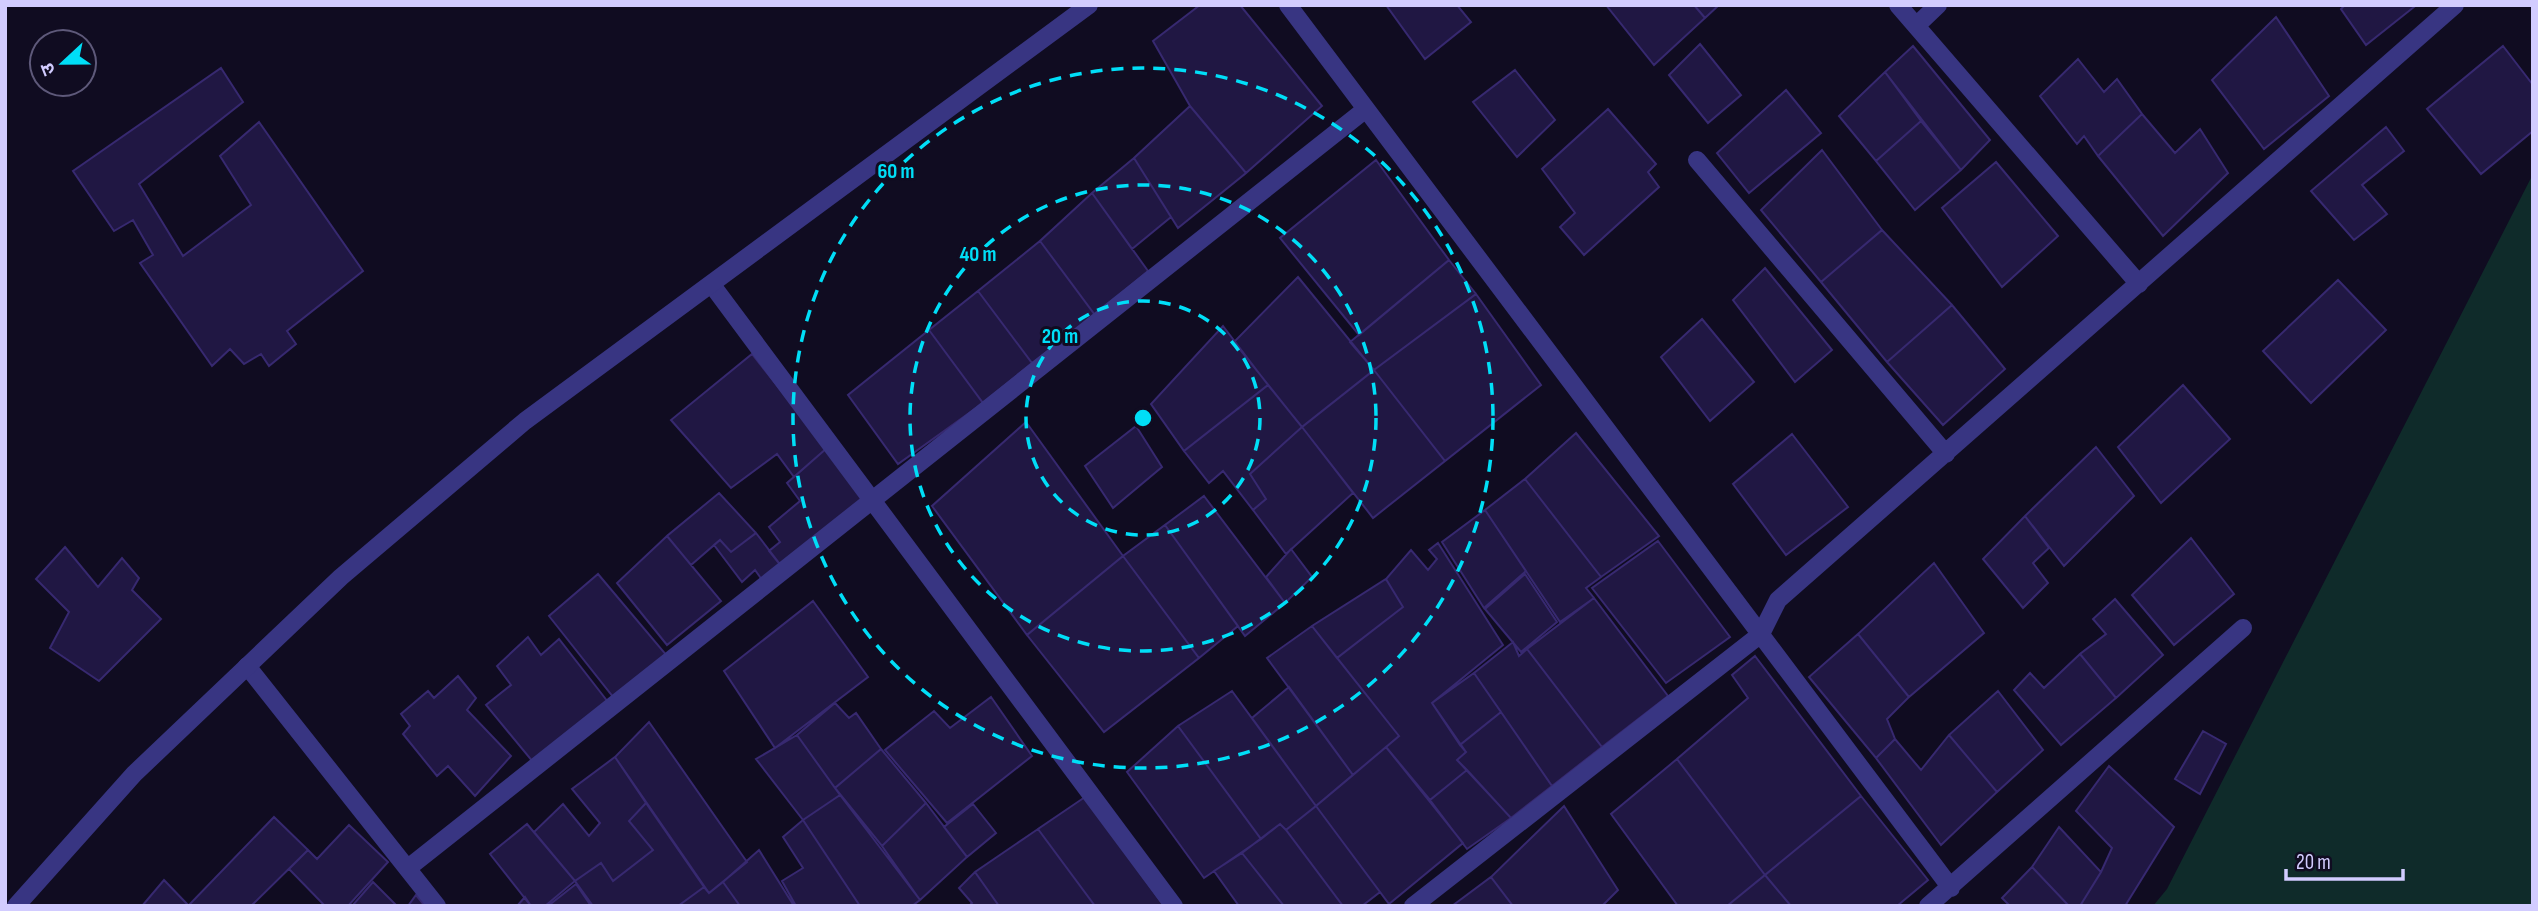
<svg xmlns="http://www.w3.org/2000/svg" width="2538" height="911" font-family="'Sofia Sans Condensed','Noto Sans Devanagari',sans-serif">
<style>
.green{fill:#0f2b2a}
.building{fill:#201743;stroke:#372970;stroke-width:2}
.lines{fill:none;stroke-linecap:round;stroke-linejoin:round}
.minor{stroke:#383582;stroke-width:18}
.tertiary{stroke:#383582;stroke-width:18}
.ring{fill:none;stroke:#00def7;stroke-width:3.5;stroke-dasharray:12 9}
.centre{fill:#00def7;stroke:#100c21;stroke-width:3.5}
.ring-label{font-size:21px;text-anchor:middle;font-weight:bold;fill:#00def7;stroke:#100c21;stroke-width:6;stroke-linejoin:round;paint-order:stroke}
</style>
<rect width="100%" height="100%" fill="#100c21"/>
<path class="green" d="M 2533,174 L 2533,906 L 2153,906 L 2167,889 Z"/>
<path class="building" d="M 1200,5 L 1240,5 L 1322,106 L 1246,173 L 1190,106 L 1153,41 Z
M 1386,5 L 1457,5 L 1471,22 L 1425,59 Z
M 1606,5 L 1694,5 L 1705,18 L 1654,65 Z
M 1694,5 L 1719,5 L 1705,18 Z
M 2345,5 L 2412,5 L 2414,7 L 2366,45 L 2341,9 Z
M 2276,17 L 2329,96 L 2264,149 L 2212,80 Z
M 1700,44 L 1741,95 L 1708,123 L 1669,75 Z
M 1913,46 L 1990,140 L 1961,170 L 1885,72 Z
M 2503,46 L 2533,85 L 2533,131 L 2481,174 L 2427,109 Z
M 2078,59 L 2104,92 L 2117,79 L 2142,114 L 2098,156 L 2084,136 L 2077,144 L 2040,96 Z
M 221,68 L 243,102 L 139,184 L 183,256 L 251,205 L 220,156 L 259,122 L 363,271 L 287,331 L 296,344 L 269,366 L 261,354 L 244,364 L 230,349 L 212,366 L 140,263 L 153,255 L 133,220 L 114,231 L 73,171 Z
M 1515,70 L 1555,120 L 1517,157 L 1473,102 Z
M 1885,72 L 1921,121 L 1876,161 L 1839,116 Z
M 1786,90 L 1821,133 L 1749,193 L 1717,153 Z
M 1190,106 L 1246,173 L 1178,228 L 1134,158 Z
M 1608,109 L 1656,164 L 1648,172 L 1659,187 L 1584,255 L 1560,227 L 1575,213 L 1542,169 Z
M 2142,114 L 2175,153 L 2200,129 L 2228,173 L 2163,236 L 2098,156 Z
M 1921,121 L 1961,170 L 1915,210 L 1876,161 Z
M 2386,127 L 2404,151 L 2362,185 L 2387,214 L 2354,240 L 2311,191 Z
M 1822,150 L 1882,230 L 1821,282 L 1761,210 Z
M 1134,158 L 1171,217 L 1132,249 L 1092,193 Z
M 1376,160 L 1449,260 L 1359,335 L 1280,238 Z
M 1996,162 L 2058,236 L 2002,287 L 1942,208 Z
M 1092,193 L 1148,271 L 1095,315 L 1040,241 Z
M 1882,230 L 1952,305 L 1887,362 L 1821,282 Z
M 1040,241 L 1095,315 L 1032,363 L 978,291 Z
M 1449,260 L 1476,294 L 1374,370 L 1350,342 Z
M 1765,268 L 1832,350 L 1795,382 L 1733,300 Z
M 1298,277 L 1374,370 L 1302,427 L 1234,342 Z
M 2338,280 L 2386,330 L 2311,403 L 2263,351 Z
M 978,291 L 1032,363 L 983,403 L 929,330 Z
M 1476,294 L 1541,385 L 1445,461 L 1374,370 Z
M 1952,305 L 2005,369 L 1943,425 L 1887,362 Z
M 1702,319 L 1754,382 L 1710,421 L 1661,357 Z
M 1223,326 L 1268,385 L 1184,451 L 1151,404 Z
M 929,330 L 983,403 L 898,464 L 848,395 Z
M 752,354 L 827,448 L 794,477 L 777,454 L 731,488 L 671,420 Z
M 1374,370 L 1445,461 L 1373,518 L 1302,427 Z
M 1268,385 L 1302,427 L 1250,474 L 1266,499 L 1253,510 L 1223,471 L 1209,483 L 1184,451 Z
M 2183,385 L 2230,439 L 2161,503 L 2118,447 Z
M 1026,422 L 1123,556 L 1027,635 L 932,506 Z
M 1136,426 L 1162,467 L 1113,508 L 1085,466 Z
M 1302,427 L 1353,493 L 1286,554 L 1253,510 L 1266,499 L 1250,474 Z
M 1576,433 L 1659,536 L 1601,577 L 1525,479 Z
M 1792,434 L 1848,507 L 1786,555 L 1733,484 Z
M 2096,447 L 2134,496 L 2064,566 L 2025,516 Z
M 827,448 L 867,499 L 782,567 L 769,551 L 780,542 L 769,527 L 800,501 L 787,483 Z
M 1525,479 L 1601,577 L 1586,588 L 1594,598 L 1560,622 L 1485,510 Z
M 719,493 L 756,533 L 731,552 L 720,540 L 691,565 L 667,536 Z
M 1204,496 L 1285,603 L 1245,636 L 1165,525 Z
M 1485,510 L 1526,571 L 1484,608 L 1442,542 Z
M 2025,516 L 2049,548 L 2033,563 L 2048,583 L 2023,608 L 1983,559 Z
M 1165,525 L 1238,626 L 1199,658 L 1123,556 Z
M 756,533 L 782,567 L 765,584 L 755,570 L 742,582 L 714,545 L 720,540 L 731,552 Z
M 667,536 L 721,601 L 667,645 L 617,583 Z
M 2191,538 L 2234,594 L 2174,645 L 2132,595 Z
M 1658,541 L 1730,637 L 1666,683 L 1592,588 Z
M 1438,543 L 1503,645 L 1432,703 L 1466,752 L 1457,760 L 1467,770 L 1430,800 L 1386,747 L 1399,736 L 1337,658 L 1403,607 L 1386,579 L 1411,550 L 1428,570 L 1437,559 L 1429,550 Z
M 65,547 L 98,587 L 122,558 L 139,578 L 132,590 L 161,619 L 99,681 L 50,648 L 69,612 L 36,579 Z
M 1291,549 L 1312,577 L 1285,603 L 1266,577 Z
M 1123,556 L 1199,658 L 1104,732 L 1027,635 Z
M 1934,563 L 1984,633 L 1909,697 L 1858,634 Z
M 598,574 L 668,657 L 614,698 L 549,616 Z
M 1525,574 L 1557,622 L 1521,652 L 1485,609 Z
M 1386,579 L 1403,607 L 1337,658 L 1312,626 Z
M 1594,598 L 1668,696 L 1602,747 L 1527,649 Z
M 2115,599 L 2163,655 L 2116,698 L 2080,654 L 2106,634 L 2093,619 Z
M 813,601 L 868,677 L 775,748 L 724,671 Z
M 1312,626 L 1399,736 L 1353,775 L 1267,658 Z
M 1858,634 L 1909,697 L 1887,719 L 1895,739 L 1876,758 L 1809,677 Z
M 528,637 L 541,655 L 559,639 L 615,711 L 538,768 L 486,705 L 511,685 L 497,666 Z
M 1513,642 L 1519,656 L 1527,649 L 1602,747 L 1552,786 L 1474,673 Z
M 2080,654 L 2116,698 L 2061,745 L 2014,690 L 2030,673 L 2044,688 Z
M 1755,656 L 1861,796 L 1765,875 L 1677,759 L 1748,698 L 1732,675 Z
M 1474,673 L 1501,712 L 1460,745 L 1432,703 Z
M 458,676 L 476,698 L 467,710 L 511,756 L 475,796 L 448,766 L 437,776 L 403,734 L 410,726 L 401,714 L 428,691 L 434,698 Z
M 1289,687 L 1353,775 L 1316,806 L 1252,718 Z
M 1232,691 L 1316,806 L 1286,830 L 1280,824 L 1261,839 L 1178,726 Z
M 1998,691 L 2043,750 L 1997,792 L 1949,735 Z
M 991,697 L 1032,756 L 947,823 L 885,750 L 934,711 L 950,728 Z
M 835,703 L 849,718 L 856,713 L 881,749 L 835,788 L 797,735 Z
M 1501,712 L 1552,786 L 1511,818 L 1457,760 L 1466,752 L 1460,745 Z
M 649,722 L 747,862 L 709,893 L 615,757 Z
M 1178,726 L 1261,839 L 1204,878 L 1127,772 Z
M 2203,731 L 2226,744 L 2200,794 L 2175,779 Z
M 797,735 L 840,795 L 803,820 L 756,759 Z
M 1949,735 L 1997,792 L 1941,845 L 1876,758 L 1895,739 L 1921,770 Z
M 1386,747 L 1463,843 L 1389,904 L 1316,806 Z
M 881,749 L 926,803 L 882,846 L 835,788 Z
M 615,757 L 646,803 L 629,821 L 653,850 L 613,881 L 601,863 L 575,881 L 534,832 L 563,804 L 589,836 L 600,823 L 572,789 Z
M 1677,759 L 1765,875 L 1727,906 L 1678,906 L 1611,814 Z
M 2109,766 L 2174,827 L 2125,906 L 2080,906 L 2101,872 L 2112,848 L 2076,811 Z
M 1467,770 L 1511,818 L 1467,849 L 1430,800 Z
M 840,795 L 920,900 L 912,906 L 860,906 L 803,820 Z
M 1861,796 L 1928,880 L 1897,906 L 1791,906 L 1765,875 Z
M 1085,797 L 1164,906 L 1095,906 L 1038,829 Z
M 646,803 L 704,887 L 678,906 L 593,906 L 575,881 L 601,863 L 613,881 L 653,850 L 629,821 Z
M 926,803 L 967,857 L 920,900 L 882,846 Z
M 973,804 L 996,833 L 967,857 L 944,827 Z
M 1316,806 L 1380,892 L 1362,906 L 1343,906 L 1286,830 Z
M 1564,806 L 1618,890 L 1602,906 L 1513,906 L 1491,877 Z
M 274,817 L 308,850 L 251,906 L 188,906 Z
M 803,820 L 860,906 L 796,906 L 782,881 L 803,868 L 783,837 Z
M 527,824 L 575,881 L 545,906 L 531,906 L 490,854 Z
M 1280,824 L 1286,830 L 1343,906 L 1284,906 L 1242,853 Z
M 349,825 L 388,862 L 348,906 L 325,906 L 289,869 L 308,850 L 317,859 Z
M 2059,827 L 2101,872 L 2080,906 L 2069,906 L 2032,867 Z
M 1038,829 L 1095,906 L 999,906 L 975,872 Z
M 759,850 L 794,906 L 740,906 L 723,882 Z
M 1242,853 L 1284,906 L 1239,906 L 1214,871 Z
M 2032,867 L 2069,906 L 2010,906 L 2002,898 Z
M 975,872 L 999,906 L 969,906 L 972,903 L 959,888 Z
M 1765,875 L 1791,906 L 1727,906 Z
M 1491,877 L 1513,906 L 1452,906 Z
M 164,880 L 188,905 L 188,906 L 142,906 Z
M 373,882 L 397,906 L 352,906 Z
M 723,882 L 740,906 L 678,906 L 704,887 L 709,893 Z
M 576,884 L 591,906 L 548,906 Z
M 416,895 L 425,906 L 408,906 Z
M 525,897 L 531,906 L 517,906 Z"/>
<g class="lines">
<path class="minor" d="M 1288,5 L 1951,888
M 1898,5 L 2139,284
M 1916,26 L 1938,5
M 1697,160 L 1946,454
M 712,285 L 1174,906
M 247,666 L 437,906
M 408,868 L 1366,109
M 1413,906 L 1761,634 L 1778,600 L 2455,5
M 1928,906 L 2243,628"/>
<path class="tertiary" d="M 16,906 L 134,774 L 341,577 L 525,421 L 1089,5"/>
</g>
<g class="ring">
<circle cx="1143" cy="418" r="117"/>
<circle cx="1143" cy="418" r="233"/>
<circle cx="1143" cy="418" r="350"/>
</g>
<circle cx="1143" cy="418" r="10" class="centre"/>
<g class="ring-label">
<text x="896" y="178">60 m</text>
<text x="978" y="261">40 m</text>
<text x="1060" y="343">20 m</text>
</g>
<rect width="2538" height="911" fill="none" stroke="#d2ccff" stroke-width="14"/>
<g transform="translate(63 63) rotate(248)"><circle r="33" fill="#100c21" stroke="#5e597a" stroke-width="2"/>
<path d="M0-5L12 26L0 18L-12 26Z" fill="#00def7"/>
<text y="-10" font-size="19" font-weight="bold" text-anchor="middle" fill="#d2ccff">उ</text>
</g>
<path d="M2286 869v10h117v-10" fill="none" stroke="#d2ccff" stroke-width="3.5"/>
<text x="2296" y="869" font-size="21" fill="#d2ccff" stroke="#100c21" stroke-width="5" paint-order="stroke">20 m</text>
</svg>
